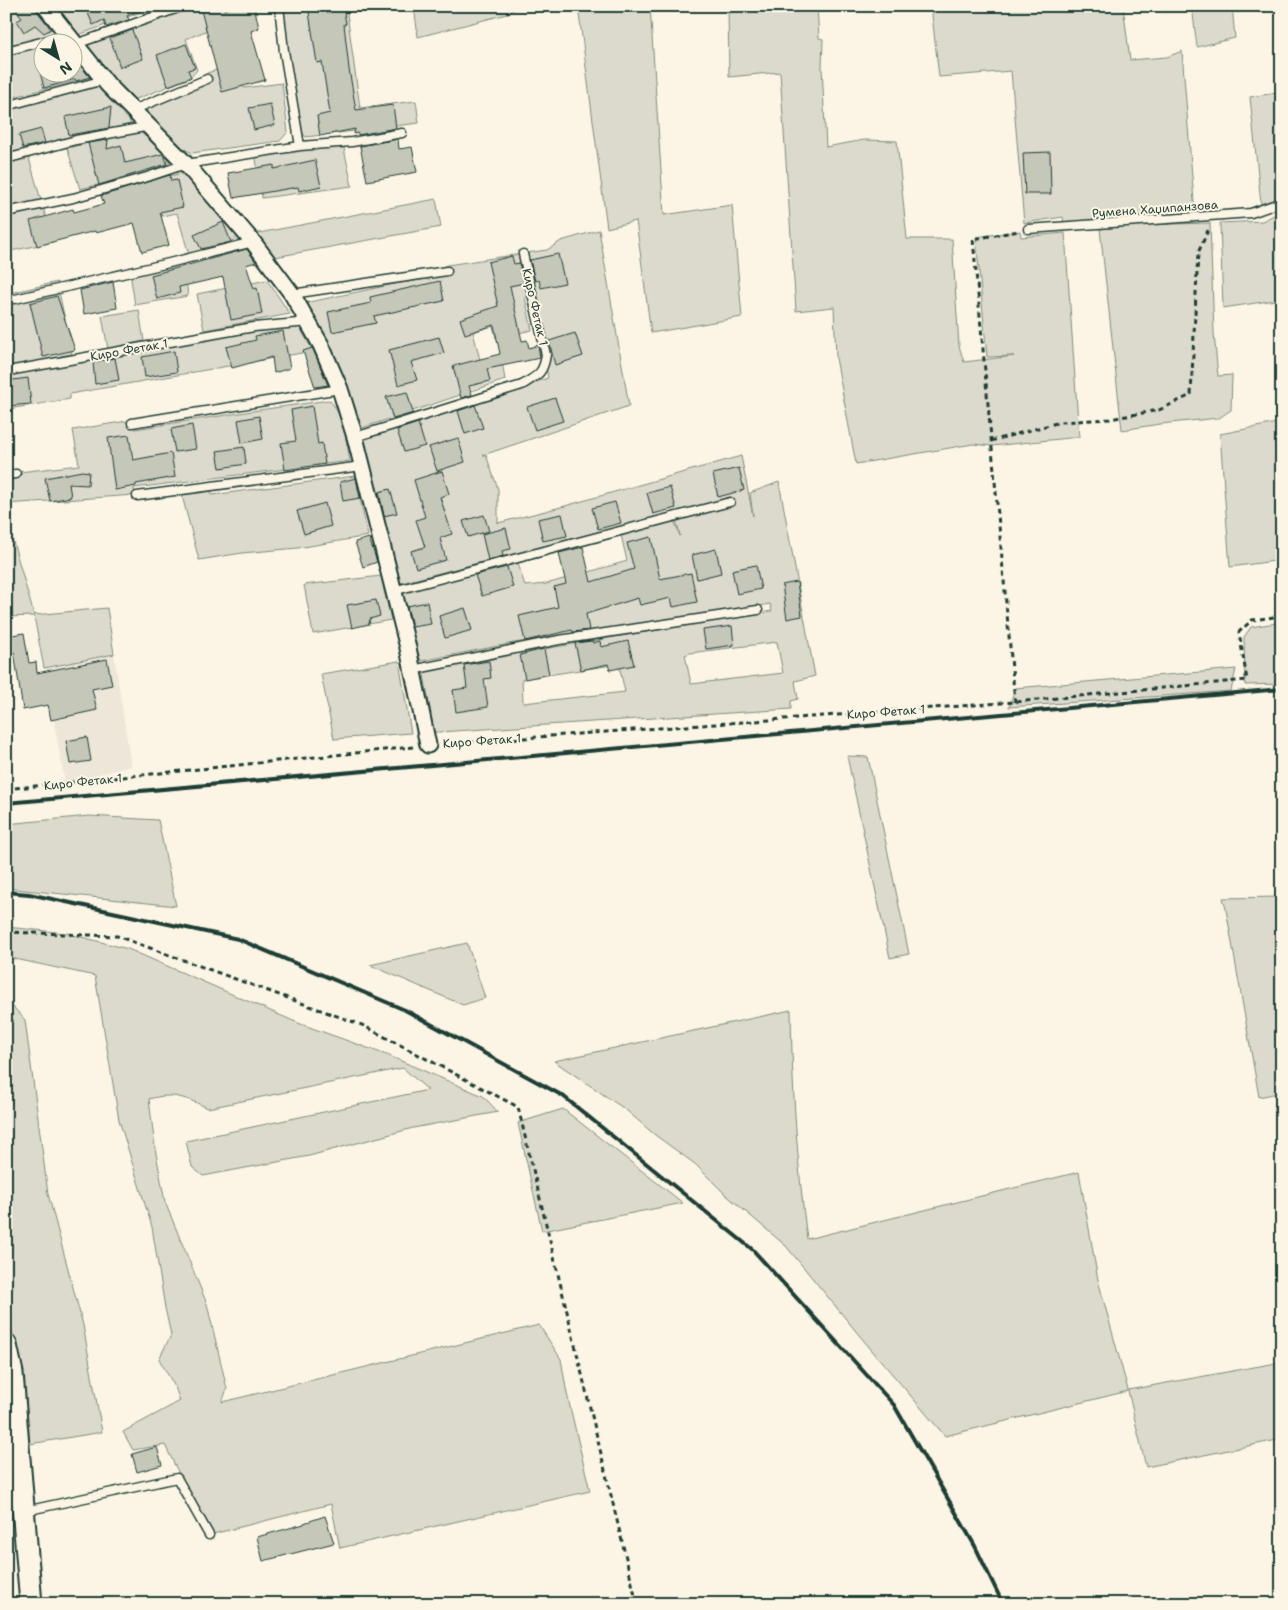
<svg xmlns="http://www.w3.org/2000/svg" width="1288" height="1610" font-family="'Shantell Sans',sans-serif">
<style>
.built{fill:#ece7d8}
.green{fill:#dcdacc;stroke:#7e8c80;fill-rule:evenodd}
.building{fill:#c5c7b9;stroke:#1f3d34}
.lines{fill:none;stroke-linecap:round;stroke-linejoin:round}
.service-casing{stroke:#1f3d34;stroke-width:11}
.minor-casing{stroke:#1f3d34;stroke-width:19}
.secondary-casing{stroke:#1f3d34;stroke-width:25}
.path{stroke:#1f3d34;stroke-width:3;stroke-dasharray:5 4;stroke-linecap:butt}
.service{stroke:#fcf5e5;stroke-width:8}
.minor{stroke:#fcf5e5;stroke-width:15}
.secondary{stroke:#fcf5e5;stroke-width:21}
.rail{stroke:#1f3d34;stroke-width:4}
.labels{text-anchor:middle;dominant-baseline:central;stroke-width:4;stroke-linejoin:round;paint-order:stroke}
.street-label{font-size:12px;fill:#1f3d34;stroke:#fcf5e5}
</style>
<rect width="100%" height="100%" fill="#fcf5e5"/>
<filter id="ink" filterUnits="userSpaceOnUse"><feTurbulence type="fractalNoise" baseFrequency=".02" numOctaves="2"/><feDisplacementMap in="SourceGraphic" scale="10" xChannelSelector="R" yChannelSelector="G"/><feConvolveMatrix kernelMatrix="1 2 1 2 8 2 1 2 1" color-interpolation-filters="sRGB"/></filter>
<g filter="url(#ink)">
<path class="built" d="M 114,654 L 131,766 L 65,783 L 44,668 Z"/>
<path class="green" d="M 6,6 L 36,6 L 59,33 L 6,47 Z
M 54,6 L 158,6 L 78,35 Z
M 176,6 L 227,6 L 230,21 L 186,39 L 197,70 L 190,78 L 131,101 L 104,70 L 86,46 Z
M 280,6 L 346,6 L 360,108 L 416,101 L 419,123 L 306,137 L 303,134 Z
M 414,6 L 518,6 L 507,14 L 418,37 Z
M 578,6 L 650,6 L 664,215 L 732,205 L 742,317 L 651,333 L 636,221 L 607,228 Z
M 728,6 L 817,6 L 819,38 L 823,39 L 822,67 L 826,147 L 864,140 L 897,141 L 907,239 L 952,239 L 959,346 L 964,362 L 1014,356 L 987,357 L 976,237 L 1020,231 L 1021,237 L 1065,233 L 1079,437 L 992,446 L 973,444 L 856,464 L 836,358 L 834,307 L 796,311 L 780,72 L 729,77 Z
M 931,6 L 1123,6 L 1130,60 L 1167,57 L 1182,51 L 1195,214 L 1064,224 L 1063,217 L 1024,223 L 1011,71 L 939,77 Z
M 1192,6 L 1232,6 L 1235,38 L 1197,47 Z
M 42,44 L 42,72 L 72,72 L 73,52 L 91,77 L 6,99 L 6,55 Z
M 239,63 L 244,88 L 282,83 L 288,132 L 280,141 L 192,153 L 184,149 L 145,114 L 146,106 L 200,82 L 207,73 Z
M 100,86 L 125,112 L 131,124 L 26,148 L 53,242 L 6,252 L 6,109 Z
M 1282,92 L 1282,197 L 1261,204 L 1250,97 Z
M 139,131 L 166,154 L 172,168 L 80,189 L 67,148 Z
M 343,144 L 352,186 L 262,198 L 255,153 Z
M 184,173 L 239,237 C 223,246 207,253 189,255 L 177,213 L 147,219 L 138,182 Z
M 436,199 L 441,227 L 275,257 L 254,234 Z
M 1282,211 L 1282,299 L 1223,308 L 1220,223 L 1262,221 Z
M 1210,223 L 1214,333 L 1218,376 L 1232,375 L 1231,410 L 1219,418 L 1160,424 L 1122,430 L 1100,229 L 1138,225 Z
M 599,230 L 629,406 L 483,455 L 486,455 L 498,489 L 498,523 L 565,506 L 741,456 L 753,516 L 750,493 L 779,482 L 815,676 L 795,681 L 798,699 L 791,701 L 791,709 L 424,733 L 422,716 L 431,714 L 423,669 L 772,611 L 770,604 L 734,611 L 705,614 L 514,643 L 421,661 L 405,617 L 400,595 L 403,587 L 517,560 L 525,586 L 546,584 L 624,562 L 627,561 L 621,535 L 674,520 L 680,536 L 674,512 L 397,584 L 358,438 L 548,378 L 533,289 L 525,297 L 532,330 L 496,338 L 493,326 L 473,332 L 480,360 L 501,355 L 505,380 L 356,430 L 305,303 L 395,284 L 439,277 L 437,269 L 447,265 L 547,250 L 561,241 ZM 777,642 L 783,673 L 691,684 L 685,655 L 690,653 ZM 619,665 L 625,692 L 523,703 L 522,679 L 606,666 Z
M 184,264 L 188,296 L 135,305 L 130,273 Z
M 267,280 L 290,314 L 204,330 L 197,294 Z
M 57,282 L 72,354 L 60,356 L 63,365 L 285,323 L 299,326 L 313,351 L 70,394 L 70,399 L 8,409 L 6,439 L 6,366 L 11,365 L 6,343 L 6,294 Z
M 139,310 L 144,341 L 108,349 L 102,316 Z
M 329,400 C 342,411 347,444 350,461 L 134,488 L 135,495 L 6,504 L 6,478 L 19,475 L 19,472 L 79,465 L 73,430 L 133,420 L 135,429 L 259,410 Z
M 1282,422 L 1282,560 L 1230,567 L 1220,434 Z
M 355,476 L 368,536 L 298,548 L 242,553 L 199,560 L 181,492 L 210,487 L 212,495 Z
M 6,517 L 34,615 L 107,608 L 114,654 L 44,668 L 34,616 L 6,617 Z
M 381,576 L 391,620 L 313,634 L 304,585 Z
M 1282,622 L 1282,684 L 1245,685 L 1244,637 L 1251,627 Z
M 399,661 L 411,733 L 334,739 L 321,674 Z
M 1236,669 L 1231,691 L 1009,707 L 1015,688 Z
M 847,756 L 868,757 L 909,954 L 890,958 Z
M 89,816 L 158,820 L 176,906 L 6,888 L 6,824 Z
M 1280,897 L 1282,907 L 1282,1092 L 1259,1097 L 1226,909 L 1223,898 Z
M 6,927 L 66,933 L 128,949 L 298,1023 L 387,1055 L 483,1096 L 498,1112 L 413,1128 L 309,1156 L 203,1176 L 192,1167 L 186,1141 L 428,1090 L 403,1068 L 208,1108 C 186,1098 173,1092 149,1099 L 155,1148 L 165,1202 L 207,1304 L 227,1389 L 222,1402 L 539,1325 L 561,1359 L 567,1394 L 590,1491 L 340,1548 L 331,1504 L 209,1535 L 165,1445 L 133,1450 L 123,1432 L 180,1401 L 175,1387 L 159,1359 L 171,1335 L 165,1308 L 152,1227 L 119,1120 L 95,976 L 6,957 Z
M 467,943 L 485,998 L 463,1005 L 370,965 Z
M 6,999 L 25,1020 L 48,1194 L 83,1325 L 102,1432 L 30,1444 L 23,1371 L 6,1308 Z
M 791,1010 C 792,1086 797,1163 807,1239 L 1079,1172 L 1098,1280 L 1128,1390 L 1282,1362 L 1282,1439 L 1146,1467 L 1128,1391 L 945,1436 L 864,1341 L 786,1246 L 725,1194 L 695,1164 L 655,1135 L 626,1110 L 554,1061 Z
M 563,1109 L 683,1203 L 542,1231 L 518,1123 Z"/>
<path class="building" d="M 14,6 L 36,6 L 38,12 L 51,29 L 44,33 L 35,25 L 24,32 L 17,21 L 22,18 Z
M 85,6 L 149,6 L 127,16 L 129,20 L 106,27 L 104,20 L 93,25 Z
M 200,6 L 223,6 L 224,10 L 237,6 L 254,6 L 259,28 L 251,31 L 265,80 L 222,92 Z
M 308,6 L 343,6 L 346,24 L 344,24 L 349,69 L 356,110 L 393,105 L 396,128 L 358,135 L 358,133 L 354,134 L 355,129 L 320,136 L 317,116 L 330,113 L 322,62 L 317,63 Z
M 132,30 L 143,59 L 120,67 L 110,38 Z
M 186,44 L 195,68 L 188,70 L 191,77 L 168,86 L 157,55 Z
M 78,63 L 90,77 L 76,81 L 75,79 L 44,88 L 40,72 L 72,72 L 72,65 Z
M 270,104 L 275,125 L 254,130 L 249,108 Z
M 111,107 L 109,128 L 69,135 L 65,117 Z
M 41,129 L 45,143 L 23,148 L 19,135 Z
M 398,139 L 399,149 L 412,147 L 417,172 L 367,181 L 360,146 Z
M 108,140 L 107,149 L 121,145 L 125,163 L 163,154 L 165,157 L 167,164 L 99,185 L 88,143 Z
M 1050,152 L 1051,194 L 1025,194 L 1023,153 Z
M 315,160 L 321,186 L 299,191 L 298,187 L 233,198 L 228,173 L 274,165 L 274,169 Z
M 170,175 L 171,181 L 177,180 L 183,207 L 160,212 L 169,245 L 142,252 L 134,223 L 96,233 L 95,231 L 37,246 L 30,221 L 73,209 L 74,212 L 104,204 L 101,196 Z
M 223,222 L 231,242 L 201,249 L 194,235 Z
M 247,249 L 256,262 L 246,265 L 254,289 L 257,288 L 262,314 L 231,320 L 223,277 L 179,287 L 180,293 L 157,299 L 151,275 Z
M 558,254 L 565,283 L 541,288 L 539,280 L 535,281 L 530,260 Z
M 512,256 L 514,264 L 519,263 L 524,283 L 510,286 L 522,341 L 527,340 L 529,348 L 538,345 L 540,358 L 487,369 L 490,381 L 469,386 L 472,395 L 461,398 L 453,366 L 500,354 L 494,325 L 465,334 L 460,319 L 498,306 L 488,262 Z
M 440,281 L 444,301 L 374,316 L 376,323 L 332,332 L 328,312 L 371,303 L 370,297 Z
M 113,282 L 117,308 L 84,314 L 80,290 Z
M 57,296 L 75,350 L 43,357 L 30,303 Z
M 283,331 L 290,368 L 274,373 L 272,357 L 232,368 L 226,347 L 256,340 L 255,336 Z
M 575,333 L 583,356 L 555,365 L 549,341 Z
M 439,337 L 444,353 L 411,362 L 417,380 L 398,385 L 389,350 Z
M 312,348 L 313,349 L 328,385 L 315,387 L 303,351 Z
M 174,351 L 177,372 L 145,377 L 142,357 Z
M 115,358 L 119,380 L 95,384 L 93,362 Z
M 28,378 L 31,404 L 6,406 L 6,381 Z
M 407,392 L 413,413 L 393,419 L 386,397 Z
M 555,398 L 563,421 L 535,430 L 527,407 Z
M 475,405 L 483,428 L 465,434 L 458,411 Z
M 312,406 L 318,444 L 322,443 L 325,464 L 285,470 L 281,443 L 296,441 L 291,410 Z
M 259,416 L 263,439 L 242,443 L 238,420 Z
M 418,423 L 425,446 L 404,452 L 397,430 Z
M 192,425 L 196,449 L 175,452 L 171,429 Z
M 129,435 L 133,460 L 171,453 L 175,477 L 136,484 L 136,486 L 115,490 L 108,438 Z
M 458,438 L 465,462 L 437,471 L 429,447 Z
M 244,447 L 246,464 L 220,468 L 217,451 Z
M 739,468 L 744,490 L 718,497 L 713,474 Z
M 82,471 L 89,472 L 88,485 L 69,484 L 71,497 L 50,501 L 45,478 Z
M 442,471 L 449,494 L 440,497 L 452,534 L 440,538 L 446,560 L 416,568 L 411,551 L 425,547 L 416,520 L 425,517 L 414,480 Z
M 356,478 L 360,498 L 343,501 L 340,482 Z
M 670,487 L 676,508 L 653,514 L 647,493 Z
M 390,489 L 397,513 L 384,516 L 379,492 Z
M 615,502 L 621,523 L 598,529 L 592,508 Z
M 325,503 L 331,526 L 304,534 L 297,511 Z
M 562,514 L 567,536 L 543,541 L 538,519 Z
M 484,515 L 489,531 L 468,537 L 463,521 Z
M 506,528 L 511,549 L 502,551 L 503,556 L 488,560 L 482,534 Z
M 651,537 L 660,579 L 691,573 L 697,602 L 673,607 L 671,598 L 640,605 L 638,598 L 586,614 L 589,630 L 573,632 L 572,630 L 525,641 L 519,616 L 558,607 L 554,587 L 566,584 L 559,553 L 583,547 L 591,582 L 634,569 L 627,543 Z
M 369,538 L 377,562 L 363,567 L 355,542 Z
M 716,549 L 721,573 L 697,579 L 692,555 Z
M 756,565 L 761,589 L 737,594 L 732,570 Z
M 507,567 L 513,587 L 482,596 L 475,575 Z
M 797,582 L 802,616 L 787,619 L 782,585 Z
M 376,600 L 380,616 L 370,619 L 369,624 L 352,628 L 347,605 Z
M 427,602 L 431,624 L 412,627 L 407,606 Z
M 465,608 L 472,630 L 445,638 L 439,616 Z
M 732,626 L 734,645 L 706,649 L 703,630 Z
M 24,633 L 29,663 L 36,662 L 37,673 L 107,659 L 112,685 L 92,689 L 97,710 L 51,720 L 48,705 L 23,710 L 14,652 L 6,653 L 6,636 Z
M 592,641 L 593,643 L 600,641 L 601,647 L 628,641 L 634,665 L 610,670 L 608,664 L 581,670 L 575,643 Z
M 544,649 L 549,674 L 525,679 L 520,655 Z
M 489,661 L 491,678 L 484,679 L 488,707 L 456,712 L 453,690 L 467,688 L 464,665 Z
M 87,737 L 91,761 L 70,764 L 66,741 Z
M 157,1447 L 162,1465 L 137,1472 L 132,1454 Z
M 325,1516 L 334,1543 L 263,1561 L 257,1537 L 304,1524 L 304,1523 Z"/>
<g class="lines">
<g class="service-casing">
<path id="service" d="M 279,6 L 284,51 L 300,146
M 76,44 L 184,6
M 6,51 L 68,35
M 6,106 L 104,80
M 133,110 L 207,79
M 6,159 L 76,140 L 150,126
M 6,212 L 73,198 L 147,177 L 186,164 L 300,146 L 352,142 L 402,133
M 1028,229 L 1251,213 L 1282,202
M 292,294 L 447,271
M 15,299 L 169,263 L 253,242
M 8,371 L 254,327 L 309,322
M 132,423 L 340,389
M 355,437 L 522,385 C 538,375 543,374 546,355 L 523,254
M 6,475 L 16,474
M 137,496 L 362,466
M 393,591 L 730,502
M 412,670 L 559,640 L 758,610
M 25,1511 L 177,1478 L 209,1535"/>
</g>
<g class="minor-casing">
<path id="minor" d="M 45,6 L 108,85 L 186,164 L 253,242 L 292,294 L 321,345 L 340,389 L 355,437 L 408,648 L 428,745"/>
</g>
<g class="secondary-casing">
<path id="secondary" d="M 6,1345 L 12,1373 L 31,1604"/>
</g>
<path class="path" d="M 991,441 L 1060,422 L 1110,419 L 1159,410 L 1191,395 L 1198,253 L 1209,228
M 1015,702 L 973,239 L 1019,231
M 442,744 L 1015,702 L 1247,680 L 1239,632 L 1252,620 L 1282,616
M 6,789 L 413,747
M 6,932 L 117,936 L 362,1025 L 518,1107 L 637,1604"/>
<use href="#service" class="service"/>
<use href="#minor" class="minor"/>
<use href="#secondary" class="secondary"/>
<path class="rail" d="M 6,803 L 1282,689
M 6,892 L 29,894 L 238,939 L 405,1010 L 563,1096 L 753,1250 L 894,1405 L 975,1546 L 1003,1604"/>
</g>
</g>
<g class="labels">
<g class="street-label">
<text transform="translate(1155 209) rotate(-4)">Румена Хаџипанзова</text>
<text transform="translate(535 307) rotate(77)">Киро Фетак 1</text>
<text transform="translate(129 350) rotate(-10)">Киро Фетак 1</text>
<text transform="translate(886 712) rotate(-4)">Киро Фетак 1</text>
<text transform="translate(482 741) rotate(-4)">Киро Фетак 1</text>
<text transform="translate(83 782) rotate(-6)">Киро Фетак 1</text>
</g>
</g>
<rect width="1288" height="1610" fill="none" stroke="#fcf5e5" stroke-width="25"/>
<rect x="12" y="12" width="1263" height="1585" fill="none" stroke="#1f3d34" stroke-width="2" filter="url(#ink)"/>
<g transform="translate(58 58) rotate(143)"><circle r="24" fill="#fcf5e5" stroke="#a4ab9e"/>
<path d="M0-4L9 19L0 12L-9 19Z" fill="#1f3d34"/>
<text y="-8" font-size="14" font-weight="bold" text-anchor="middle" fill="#1f3d34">N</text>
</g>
</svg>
